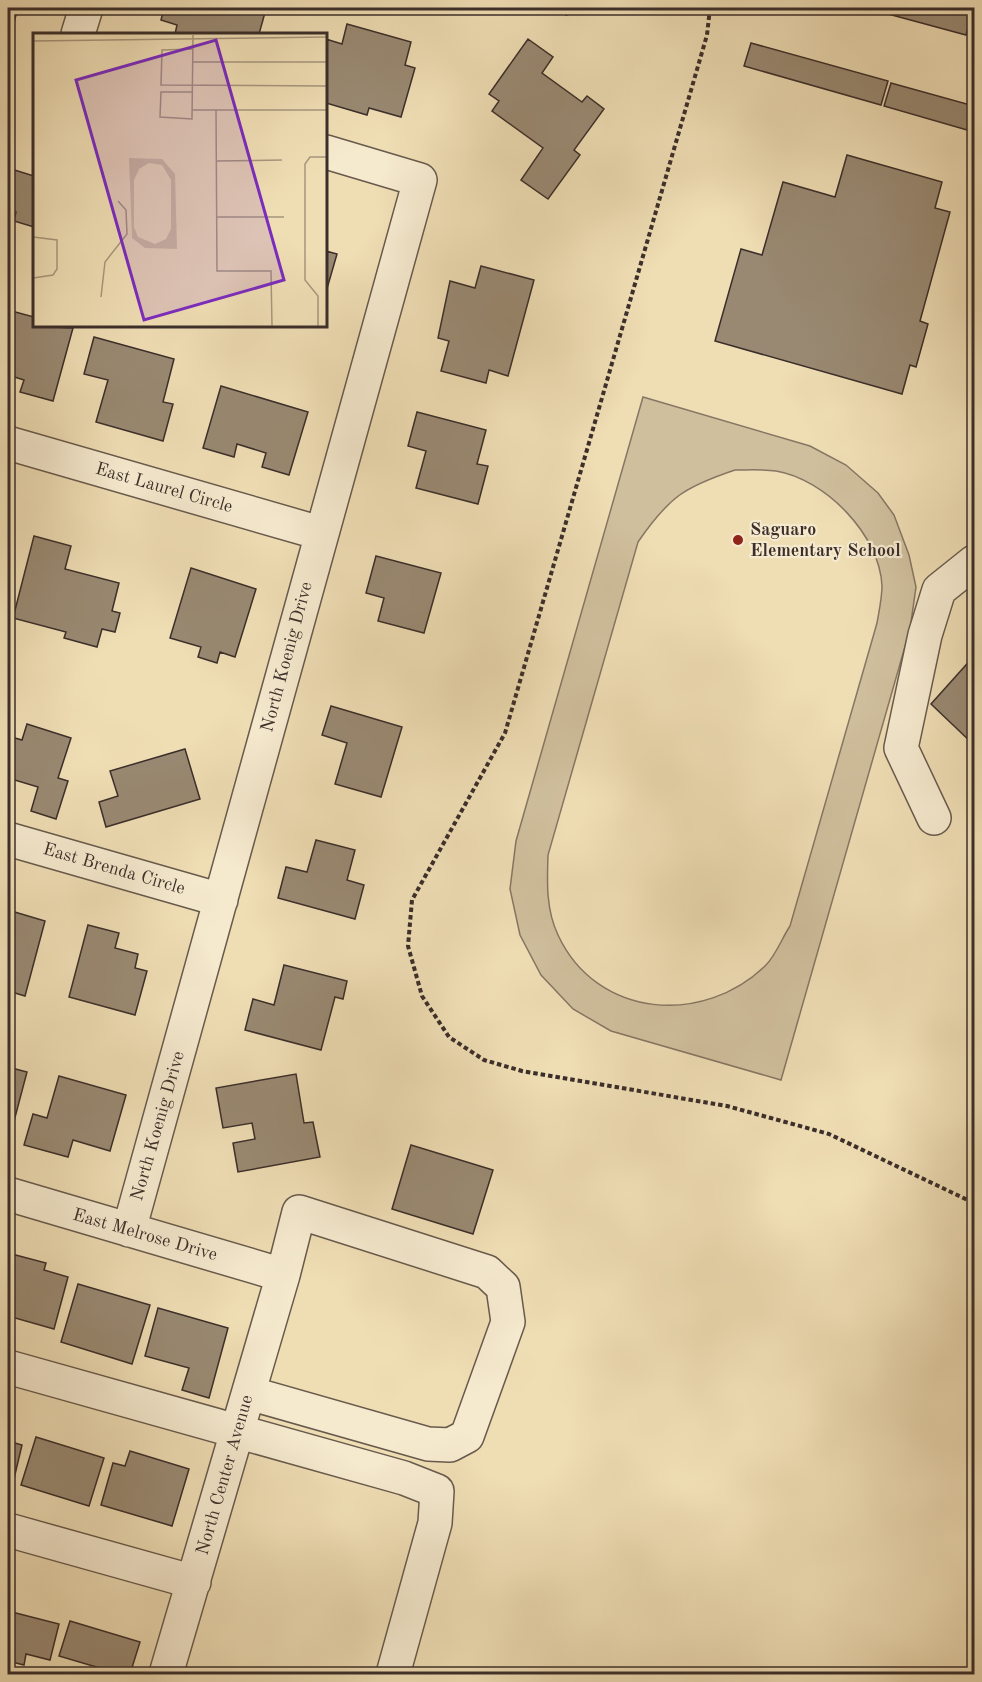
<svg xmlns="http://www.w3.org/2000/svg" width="982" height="1682" font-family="'Old Standard TT',serif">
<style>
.green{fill:#d0bf9d;stroke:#867664;stroke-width:1.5;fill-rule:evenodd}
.building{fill:#998972;stroke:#3b2e2a;stroke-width:1.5}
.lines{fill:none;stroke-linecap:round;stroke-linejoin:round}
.minor-casing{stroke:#685a4c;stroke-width:36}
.path{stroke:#3b2e2a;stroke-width:4;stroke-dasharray:4.5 3;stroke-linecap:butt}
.minor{stroke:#f5e9ce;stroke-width:33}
.poi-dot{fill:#8f2418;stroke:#f5e9ce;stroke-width:2}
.labels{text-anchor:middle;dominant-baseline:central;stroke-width:4.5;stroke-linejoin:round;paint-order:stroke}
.street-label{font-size:18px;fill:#3b2e2a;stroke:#f5e9ce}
.poi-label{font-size:18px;font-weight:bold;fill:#3b2e2a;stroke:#f5e9ce;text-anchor:start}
.inset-road{fill:none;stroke:#a7977d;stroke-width:1.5}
.view{fill:#7b2cbf;fill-opacity:0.15;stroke:#7b2cbf;stroke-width:3}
.inset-edge{fill:none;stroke:#3b2e2a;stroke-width:3}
</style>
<rect width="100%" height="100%" fill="#efddb4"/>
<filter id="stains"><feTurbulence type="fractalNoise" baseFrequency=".00333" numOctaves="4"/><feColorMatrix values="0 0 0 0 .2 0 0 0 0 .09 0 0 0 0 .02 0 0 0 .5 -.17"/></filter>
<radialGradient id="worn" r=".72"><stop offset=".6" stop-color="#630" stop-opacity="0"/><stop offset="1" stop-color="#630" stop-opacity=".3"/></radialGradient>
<path class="green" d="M 643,397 L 810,446 L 846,465 L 878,493 L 894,515 L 909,555 L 916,587 L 910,629 L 781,1080 L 611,1031 L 573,1009 L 541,975 L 520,935 L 510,889 L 516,841 ZM 735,470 C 748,470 763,469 776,471 C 825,479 880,535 882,586 C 882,598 879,611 877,623 L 790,926 C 782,938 776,955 766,965 C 704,1026 597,1019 558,935 C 546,910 547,882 548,855 L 638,542 C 669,497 684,487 735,470 Z"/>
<path class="building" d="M 8,8 L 18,8 L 11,33 L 8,32 Z
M 164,8 L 259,8 L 266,9 L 259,34 L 175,34 L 177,25 L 161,20 Z
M 564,8 L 591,8 L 566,15 Z
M 866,8 L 973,8 L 966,35 Z
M 347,24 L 411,42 L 405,65 L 415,68 L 401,117 L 369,108 L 367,115 L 326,103 L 326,39 L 342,44 Z
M 528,39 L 553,57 L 542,73 L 582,102 L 587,96 L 604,109 L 574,150 L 580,155 L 548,199 L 521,180 L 543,148 L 492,111 L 499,101 L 489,94 Z
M 751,43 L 888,81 L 881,105 L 744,66 Z
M 891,83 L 974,106 L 974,132 L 884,106 Z
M 847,155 L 942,182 L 935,208 L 950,212 L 920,321 L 928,324 L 916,367 L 910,365 L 902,394 L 715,341 L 741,249 L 762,255 L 783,182 L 835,197 Z
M 8,168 L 34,176 L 34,227 L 14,221 L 16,212 L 8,209 Z
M 326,251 L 337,254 L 326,292 Z
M 481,266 L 534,280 L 508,376 L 489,370 L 486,383 L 441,371 L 449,341 L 438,338 L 450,281 L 475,288 Z
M 8,310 L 34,317 L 34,326 L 73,328 L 53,401 L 20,392 L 24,380 L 8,375 Z
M 94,337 L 174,359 L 163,402 L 173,404 L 163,441 L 96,422 L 108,380 L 84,374 Z
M 221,386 L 308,412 L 289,475 L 262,467 L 266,453 L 237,444 L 234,457 L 203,448 Z
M 417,412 L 486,430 L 477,464 L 488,466 L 478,504 L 416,488 L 426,451 L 408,446 Z
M 34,536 L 71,546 L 65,569 L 119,583 L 112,611 L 120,613 L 115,632 L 102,629 L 97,647 L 64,638 L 66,632 L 13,618 Z
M 376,556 L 441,573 L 424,633 L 378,621 L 384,598 L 366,593 Z
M 191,568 L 256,589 L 235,657 L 220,652 L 217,663 L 198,657 L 201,647 L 170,638 Z
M 974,656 L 974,745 L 931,704 Z
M 331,706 L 402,727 L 381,797 L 335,784 L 347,743 L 322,735 Z
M 27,724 L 71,738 L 58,778 L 68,781 L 56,819 L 31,811 L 38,787 L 8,778 L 8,736 L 22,740 Z
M 185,749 L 200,799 L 106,827 L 99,802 L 118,796 L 110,771 Z
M 316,840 L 355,850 L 347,880 L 364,885 L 355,919 L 278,898 L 286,867 L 307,872 Z
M 8,910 L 45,921 L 25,996 L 8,991 Z
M 88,925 L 119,933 L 115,948 L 138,954 L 135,968 L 147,971 L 135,1015 L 69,997 Z
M 284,965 L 347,981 L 343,999 L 335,997 L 321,1050 L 245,1030 L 253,999 L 274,1005 Z
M 8,1067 L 27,1072 L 9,1140 L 8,1139 Z
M 296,1074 L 304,1123 L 313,1122 L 320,1157 L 238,1172 L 233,1143 L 255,1139 L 252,1123 L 223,1128 L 216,1088 Z
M 59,1076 L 126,1095 L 110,1151 L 73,1140 L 68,1157 L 24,1145 L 33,1114 L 47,1118 Z
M 411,1145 L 493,1170 L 473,1234 L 392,1209 Z
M 8,1253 L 46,1263 L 44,1270 L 68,1277 L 54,1329 L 8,1316 Z
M 78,1284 L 150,1305 L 132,1364 L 61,1342 Z
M 158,1308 L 228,1328 L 209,1398 L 182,1390 L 189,1368 L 145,1356 Z
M 36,1437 L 104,1458 L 89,1506 L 21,1485 Z
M 8,1441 L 22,1445 L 12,1487 L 8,1486 Z
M 130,1451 L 189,1469 L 172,1526 L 101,1505 L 113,1463 L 125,1466 Z
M 8,1611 L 59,1624 L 50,1660 L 26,1654 L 24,1665 L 8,1661 Z
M 70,1621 L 140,1642 L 130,1674 L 120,1674 L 59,1656 Z"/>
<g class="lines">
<g class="minor-casing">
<path id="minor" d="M 78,34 L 86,8
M 8,443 L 320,533
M 934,818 L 901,748 L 925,635 L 939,590 L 974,562
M 8,839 L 221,900
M 8,1194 L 283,1275
M 129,1230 L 420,180 L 326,152
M 8,1367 L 404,1478 L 437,1491 L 435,1523 L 393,1674
M 8,1530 L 194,1582
M 166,1674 L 283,1275 L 299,1212 L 487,1272 L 503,1287 L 508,1322 L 467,1436 L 450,1445 L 428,1444 L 249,1393"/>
</g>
<path class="path" d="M 710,8 L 707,35 L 505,733 L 412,900 L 408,946 L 422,996 L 449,1037 L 484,1060 L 522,1071 L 727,1106 L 829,1134 L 974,1203"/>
<use href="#minor" class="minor"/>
</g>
<circle class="poi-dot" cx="738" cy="540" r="6"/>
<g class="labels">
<g class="street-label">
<text transform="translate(164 488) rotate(16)">East Laurel Circle</text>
<text transform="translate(287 657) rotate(-75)">North Koenig Drive</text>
<text transform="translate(114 869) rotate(16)">East Brenda Circle</text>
<text transform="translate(158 1126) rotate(-74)">North Koenig Drive</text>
<text transform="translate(145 1235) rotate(16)">East Melrose Drive</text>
<text transform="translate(225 1475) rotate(-74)">North Center Avenue</text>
</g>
<g class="poi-label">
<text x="750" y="530">Saguaro<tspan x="750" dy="21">Elementary School</tspan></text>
</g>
</g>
<g transform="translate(33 33)">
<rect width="294" height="294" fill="#efddb4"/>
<path d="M 96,125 L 129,126 L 142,141 L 144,216 L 112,215 L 99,205 ZM 116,130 L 129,132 L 138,147 L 138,196 L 133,206 L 122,211 L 105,204 L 101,194 L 101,147 L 106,136 Z" fill="#d0bf9d" fill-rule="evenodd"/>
<path class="inset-road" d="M 0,8 L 294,4M 159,16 L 129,17 L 128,52 L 294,53M 159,29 L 294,29M 159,59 L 128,59 L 127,84 L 159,86 L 160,2M 159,77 L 294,77M 183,77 L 184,238 L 238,238 L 239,293M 183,128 L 249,127M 184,184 L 251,184M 0,204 L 24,207 L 24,236 L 20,242 L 0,245M 68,264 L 72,229 L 94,201 L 93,177 L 85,168M 285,293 L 285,263 L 272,247 L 272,131 L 277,124 L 294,124"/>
<path class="view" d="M 183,7 L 251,247 L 111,287 L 43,47 Z"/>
<rect width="294" height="294" class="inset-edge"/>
</g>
<rect width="982" height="1682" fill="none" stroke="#efddb4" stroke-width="30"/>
<rect x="9" y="9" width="964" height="1664" fill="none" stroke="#3b2e2a" stroke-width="3"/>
<rect x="15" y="15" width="952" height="1652" fill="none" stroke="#3b2e2a" stroke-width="1.5"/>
<rect width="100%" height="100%" filter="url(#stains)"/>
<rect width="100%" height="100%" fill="url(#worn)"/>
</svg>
